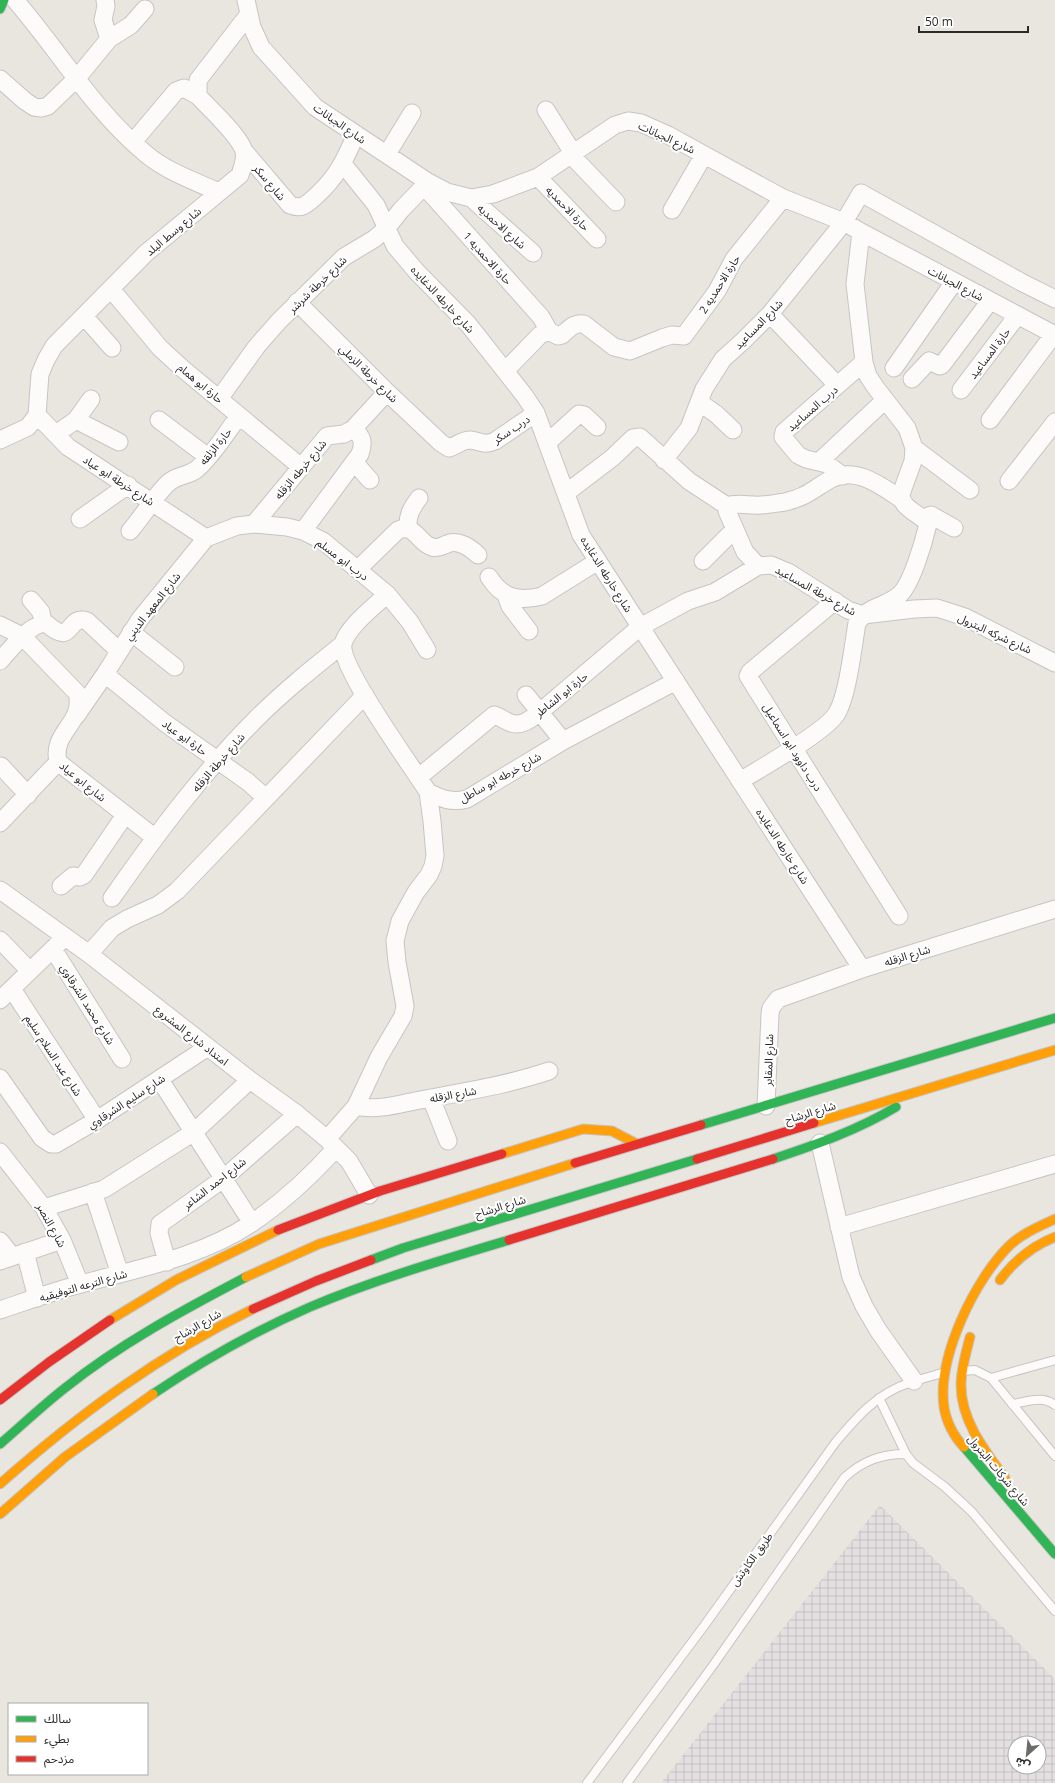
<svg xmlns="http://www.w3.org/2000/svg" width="1055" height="1783" font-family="'Open Sans','Noto Sans Arabic',sans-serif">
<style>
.industrial{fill:url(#industrial-grid);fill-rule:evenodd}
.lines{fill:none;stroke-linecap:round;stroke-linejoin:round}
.lane-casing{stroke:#c6c5c5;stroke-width:10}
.street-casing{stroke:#c6c5c5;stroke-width:19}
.fast-casing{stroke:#c6c5c5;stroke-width:11}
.slow-casing{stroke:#c6c5c5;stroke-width:11}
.jam-casing{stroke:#c6c5c5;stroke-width:11}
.lane{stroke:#fcfbfa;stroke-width:8}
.street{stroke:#fcfbfa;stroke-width:17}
.fast{stroke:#30b455;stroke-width:9}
.slow{stroke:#ff9f0a;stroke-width:9}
.jam{stroke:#e5322d;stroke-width:9}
.labels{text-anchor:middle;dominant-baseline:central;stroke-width:4;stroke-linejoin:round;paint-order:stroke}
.street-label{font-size:11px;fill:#2a2a2a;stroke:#fff}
</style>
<defs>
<pattern id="industrial-grid" width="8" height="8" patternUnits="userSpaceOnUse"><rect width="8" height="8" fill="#e4e0e2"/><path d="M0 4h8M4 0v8" fill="none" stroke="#c4c0c2"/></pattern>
</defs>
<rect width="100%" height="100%" fill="#e9e6df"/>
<path class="industrial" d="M 880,1505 L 1055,1679 L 1055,1783 L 661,1783 ZM 1015,1743 L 1039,1743 L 1039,1767 L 1015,1767 Z"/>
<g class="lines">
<g class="lane-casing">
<path id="lane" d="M 963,1371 L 975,1370 L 991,1378 L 1055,1456
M 991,1378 L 1055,1360
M 879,1398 L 906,1454 L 913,1463 L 945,1487 L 972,1512 L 1055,1611
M 1012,1404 C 1027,1402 1042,1395 1055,1405
M 587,1783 L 704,1626 L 835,1443 C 855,1419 877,1393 909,1383 C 920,1379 933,1376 945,1372
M 627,1783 L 714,1664 L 844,1478 C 862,1461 881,1454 906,1454"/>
</g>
<g class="street-casing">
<path id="street" d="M 15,0 C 59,51 94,111 146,154 C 166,171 194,181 219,192
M 105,0 L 106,6 L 103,20 L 109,39
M 246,0 L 252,27 L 261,47 L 315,107 L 428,182 L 447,192 L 471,198 L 493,194 L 538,177 L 615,125 L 628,121 L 641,123 L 668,135 L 783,198 L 844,222 L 861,232 L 1055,335
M 0,79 L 25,101 L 34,107 L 41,108 L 48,106 L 77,78 L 109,39 L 131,25 L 145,9
M 546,110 L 573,153
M 133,142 L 176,91 L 184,88 L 198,96
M 245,152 L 290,205 C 302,210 307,204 316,196 C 337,177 345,160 356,134
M 387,154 L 412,113
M 571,155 L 616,202
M 343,164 L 376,205 L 395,246 L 416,271 L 468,324 L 524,395 L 536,413 L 581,535 L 862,969
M 538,177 L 597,239
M 424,186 L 541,317 L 549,331
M 471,198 L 533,253
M 672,210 L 704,155
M 111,289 L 160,348 L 183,369 L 301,467
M 297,302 L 387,392 L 441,443 L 449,448 C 456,446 462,440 470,440 C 481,441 483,446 495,441 L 536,413
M 770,314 L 837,385
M 84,316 L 112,348
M 894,368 L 954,282
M 505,371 L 540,335 L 549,331 L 558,336 L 562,335 C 569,329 574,322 584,324 L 614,347 L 630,351 L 662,338 L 672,335 L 684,336 L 717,291 L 734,259 L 783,198
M 912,379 L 929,361 L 940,366 L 942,365 L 990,301
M 961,390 L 1017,316
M 219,399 L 257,346 L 279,321 L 344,257 L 374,239 L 386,229 L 401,210 L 428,182
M 699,402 L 716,414 L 733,430
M 37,415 L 68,447 L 206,538
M 76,420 L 119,442
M 159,420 L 208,457
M 990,420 L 1054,334
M 56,434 L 76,420 L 91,399
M 0,440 L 28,427 L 37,415 L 40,374 L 46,360 L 54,346 L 146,253 L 240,175 C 242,168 246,159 244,151 C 239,135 210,109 198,96 L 198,80 L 249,14
M 547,443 L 579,414 L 584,415 L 597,427
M 914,448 L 970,490
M 664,460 L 689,428 L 704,389 L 723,359 L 743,341 L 770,314 L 844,222 L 861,193 L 1021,282 L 1055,299
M 820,461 L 885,400
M 354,462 L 370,480
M 843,476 L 827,464 L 806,459 L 798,455 L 783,437 L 784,432 L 864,362
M 1009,481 L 1055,422
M 566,493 L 612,458 L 633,438 L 640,437 L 689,481 L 727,506
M 924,518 L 931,515 L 954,528
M 80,519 L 128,485
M 254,524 L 327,436 L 344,434 L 353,429 L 387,392
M 408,529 C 407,516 411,509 419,498
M 130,531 C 142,517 153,499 166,485 C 176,474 187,477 197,469 C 214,454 226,433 239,416
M 303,531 L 360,454 C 364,443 363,436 353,429
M 703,561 L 735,529
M 758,566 L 745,552 L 727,511 L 727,506 C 738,502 750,506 761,505 C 769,505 777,503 785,502 C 807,497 813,489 831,479 C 856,466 881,486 901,499
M 358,569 L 398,530 C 415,523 419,544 432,547 C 439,549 442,546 447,544 C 458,539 471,548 478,555
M 489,577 C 502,598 518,602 542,596 L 598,561
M 387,594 C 375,606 347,627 343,644 C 339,667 413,768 428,792 C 442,799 452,803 467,799 L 563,741 L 676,681
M 506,595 L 510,606 L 529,631
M 31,600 L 41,612 L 43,623
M 835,601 L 750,672 L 748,676 L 899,916
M 0,625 L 22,636 L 77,693 C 85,724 51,731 58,762 L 154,837
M 131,632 L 175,667
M 0,661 C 9,651 33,620 47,624 C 74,648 66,614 87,621 L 119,651
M 105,674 L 165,723 L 248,782 L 266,798
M 526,695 L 563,741
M 76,716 L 105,674 L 140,619 L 206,538 L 237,526 L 254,524 L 287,527 L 303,531 L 323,541 L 387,594 L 410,622 L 427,650
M 1,766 L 28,795
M 419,777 L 494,715 C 501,717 505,721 511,723 C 522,727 532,718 540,712 L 640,627 L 688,601 L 715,592 L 758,566 L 771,565 L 788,572 L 848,610 L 863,615 L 914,609 L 937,608 L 965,617 L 1055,663
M 740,781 C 761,768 827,731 837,713 C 848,694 853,646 857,623 C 869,605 883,608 898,596 C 911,587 924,541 928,524 C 920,513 901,509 901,494 L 913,461 L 914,448 L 907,428 L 876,388 L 868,376 L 864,362 L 855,284 L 861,232
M 0,823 L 58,762
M 61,886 L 73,876 L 80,877 L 84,875 L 125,815
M 0,890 L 89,954 L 250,1080 L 297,1114 L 327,1139 L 349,1161 L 369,1195
M 112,898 C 156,835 202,773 256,719 C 283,692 313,668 343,644
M 0,940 L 30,971
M 53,949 L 122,1059
M 89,954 L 112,928 L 127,919 L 158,905 L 177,891 L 365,695
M 12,989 L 97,1120
M 0,1000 L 60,942
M 0,1078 L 42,1138 L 51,1144 L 56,1144 L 97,1120 L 208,1047
M 160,1080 L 252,1223
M 431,1098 L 448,1141
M 356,1106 C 377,1111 399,1104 420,1100 C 464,1092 507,1085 549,1071
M 766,1106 L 770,1014 L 771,1008 L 778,999 L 862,969 L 1055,909
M 327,1139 L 356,1106 L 379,1057 L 403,1016 L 405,1006 L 397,962 L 395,941 L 400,921 L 416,892 L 429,875 L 433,866 L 435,856 L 432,821 L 428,792
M 820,1143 L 851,1277 L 864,1306 L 878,1330 L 914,1381
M 0,1152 L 44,1208 L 62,1240 L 80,1284
M 93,1192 L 120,1274
M 44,1208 L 104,1189 L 194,1132 L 250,1080
M 839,1227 L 1055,1164
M 0,1241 L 12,1256
M 25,1252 L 37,1298
M 0,1261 L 62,1240
M 167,1262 L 159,1233 L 160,1224 L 223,1179 L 297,1114
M 0,1310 C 27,1301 54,1291 81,1284 C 140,1268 201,1257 252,1223 C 284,1201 311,1176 336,1148"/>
</g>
<g class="fast-casing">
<path id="fast" d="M 0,9 L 4,0
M 701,1125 L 1055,1018
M 773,1159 C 815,1145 858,1130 896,1107
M 371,1260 L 403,1248 L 697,1159
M 153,1394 C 202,1361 255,1331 310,1307 C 374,1280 442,1260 509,1240
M 0,1444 C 21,1426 42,1406 65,1388 C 120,1344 183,1310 246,1277
M 964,1447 L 1055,1554"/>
</g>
<g class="slow-casing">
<path id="slow" d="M 814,1123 L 1055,1050
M 502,1154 L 583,1129 L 612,1131 L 637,1144
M 246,1277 L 319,1244 L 575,1163
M 1000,1280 C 1015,1260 1032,1246 1055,1237
M 110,1320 L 176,1280 L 278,1230
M 970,1337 C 966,1353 961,1369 961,1385 C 961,1421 985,1451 1005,1478
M 964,1447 C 954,1437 946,1421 944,1407 C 937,1357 975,1279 1010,1245 C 1023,1233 1040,1226 1055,1219
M 0,1484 C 78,1415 159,1355 253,1309
M 0,1514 L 65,1457 L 153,1394"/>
</g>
<g class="jam-casing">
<path id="jam" d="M 697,1159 L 814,1123
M 575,1163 L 701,1125
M 278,1230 L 380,1191 L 502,1154
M 509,1240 L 773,1159
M 253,1309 L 316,1281 L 371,1260
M 0,1400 L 49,1362 L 110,1320"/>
</g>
<use href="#lane" class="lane"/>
<use href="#street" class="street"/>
<use href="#fast" class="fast"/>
<use href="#slow" class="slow"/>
<use href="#jam" class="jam"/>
</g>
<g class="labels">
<g class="street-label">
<text transform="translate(340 123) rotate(35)">شارع الجبانات</text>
<text transform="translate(667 137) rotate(25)">شارع الجبانات</text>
<text transform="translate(270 182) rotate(50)">شارع سكر</text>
<text transform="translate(568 208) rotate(46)">حارة الاحمديه</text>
<text transform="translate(502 226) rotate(42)">شارع الاحمديه</text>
<text transform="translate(173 231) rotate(-40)">شارع وسط البلد</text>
<text transform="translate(488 258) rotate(48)">حارة الاحمديه 1</text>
<text transform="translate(956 283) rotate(28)">شارع الجبانات</text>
<text transform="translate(317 284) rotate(-44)">شارع خرطة شرشر</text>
<text transform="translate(719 284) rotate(-58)">حارة الاحمديه 2</text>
<text transform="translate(443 299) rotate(47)">شارع خارطه الدغايده</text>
<text transform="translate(758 324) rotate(-46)">شارع المساعيد</text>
<text transform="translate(989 353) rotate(-53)">حارة المساعيد</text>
<text transform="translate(369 373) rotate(45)">شارع خرطة الزملي</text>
<text transform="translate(201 383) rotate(40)">حارة ابو همام</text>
<text transform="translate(812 408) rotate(-41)">درب المساعيد</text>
<text transform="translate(511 429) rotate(-34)">درب سكر</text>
<text transform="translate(215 446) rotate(-51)">حارة الزلقه</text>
<text transform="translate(300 469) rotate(-50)">شارع خرطه الزقله</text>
<text transform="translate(119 480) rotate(33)">شارع خرطة ابو عياد</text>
<text transform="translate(343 559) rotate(37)">درب ابو مسلم</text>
<text transform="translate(607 574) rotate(58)">شارع خارطه الدغايده</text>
<text transform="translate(816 590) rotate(29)">شارع خرطة المساعيد</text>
<text transform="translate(152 606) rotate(-52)">شارع المعهد الديني</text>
<text transform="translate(995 633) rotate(25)">شارع شركه البترول</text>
<text transform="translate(561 694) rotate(-39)">حارة ابو الشاطر</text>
<text transform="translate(185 737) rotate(36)">حارة ابو عياد</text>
<text transform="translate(793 747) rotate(58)">درب داوود ابو اسماعيل</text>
<text transform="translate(218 762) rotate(-49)">شارع خرطة الزقله</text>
<text transform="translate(500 777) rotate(-29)">شارع خرطه ابو ساطل</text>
<text transform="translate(83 781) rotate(39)">شارع ابو عياد</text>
<text transform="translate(783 846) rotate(57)">شارع خارطه الدغايده</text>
<text transform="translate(907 955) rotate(-17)">شارع الزقله</text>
<text transform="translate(88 1004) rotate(58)">شارع محمد الشرقاوي</text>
<text transform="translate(192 1035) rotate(38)">امتداد شارع المشروع</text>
<text transform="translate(54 1055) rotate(57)">شارع عبد السلام سليم</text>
<text transform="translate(768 1060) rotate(-88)">شارع المقابر</text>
<text transform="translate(453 1094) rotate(-10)">شارع الزقله</text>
<text transform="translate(126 1101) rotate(-33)">شارع سليم الشرقاوي</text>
<text transform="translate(810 1112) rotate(-17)">شارع الرشاح</text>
<text transform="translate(214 1183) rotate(-38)">شارع احمد الشاعر</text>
<text transform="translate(500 1206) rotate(-17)">شارع الرشاح</text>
<text transform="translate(52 1225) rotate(61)">شارع النصر</text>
<text transform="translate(83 1285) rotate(-16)">شارع الترعه التوفيقيه</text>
<text transform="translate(197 1325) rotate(-30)">شارع الرشاح</text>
<text transform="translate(999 1470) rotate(50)">شارع شركات البترول</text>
<text transform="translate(751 1559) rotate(-54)">طريق الكاوتش</text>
</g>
</g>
<rect x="8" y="1703" width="140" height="72" fill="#ffffff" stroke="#aaaaaa"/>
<rect x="16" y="1716" width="20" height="6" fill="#30b455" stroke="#aaaaaa"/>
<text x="44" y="1723" font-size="12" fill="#2a2a2a">سالك</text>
<rect x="16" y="1736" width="20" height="6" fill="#ff9f0a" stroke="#aaaaaa"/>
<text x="44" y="1743" font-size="12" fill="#2a2a2a">بطيء</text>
<rect x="16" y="1756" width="20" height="6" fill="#e5322d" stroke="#aaaaaa"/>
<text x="44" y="1763" font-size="12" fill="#2a2a2a">مزدحم</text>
<g transform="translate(1027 1755) rotate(207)"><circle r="19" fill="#ffffff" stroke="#aaaaaa"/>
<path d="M0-3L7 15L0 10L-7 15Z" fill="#6d6c69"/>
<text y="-6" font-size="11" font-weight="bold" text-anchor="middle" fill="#2a2a2a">ش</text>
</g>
<path d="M919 26v6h109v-6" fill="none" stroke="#2a2a2a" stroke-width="2"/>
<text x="925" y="26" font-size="12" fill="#2a2a2a" stroke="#ffffff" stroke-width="3" paint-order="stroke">50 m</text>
</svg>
